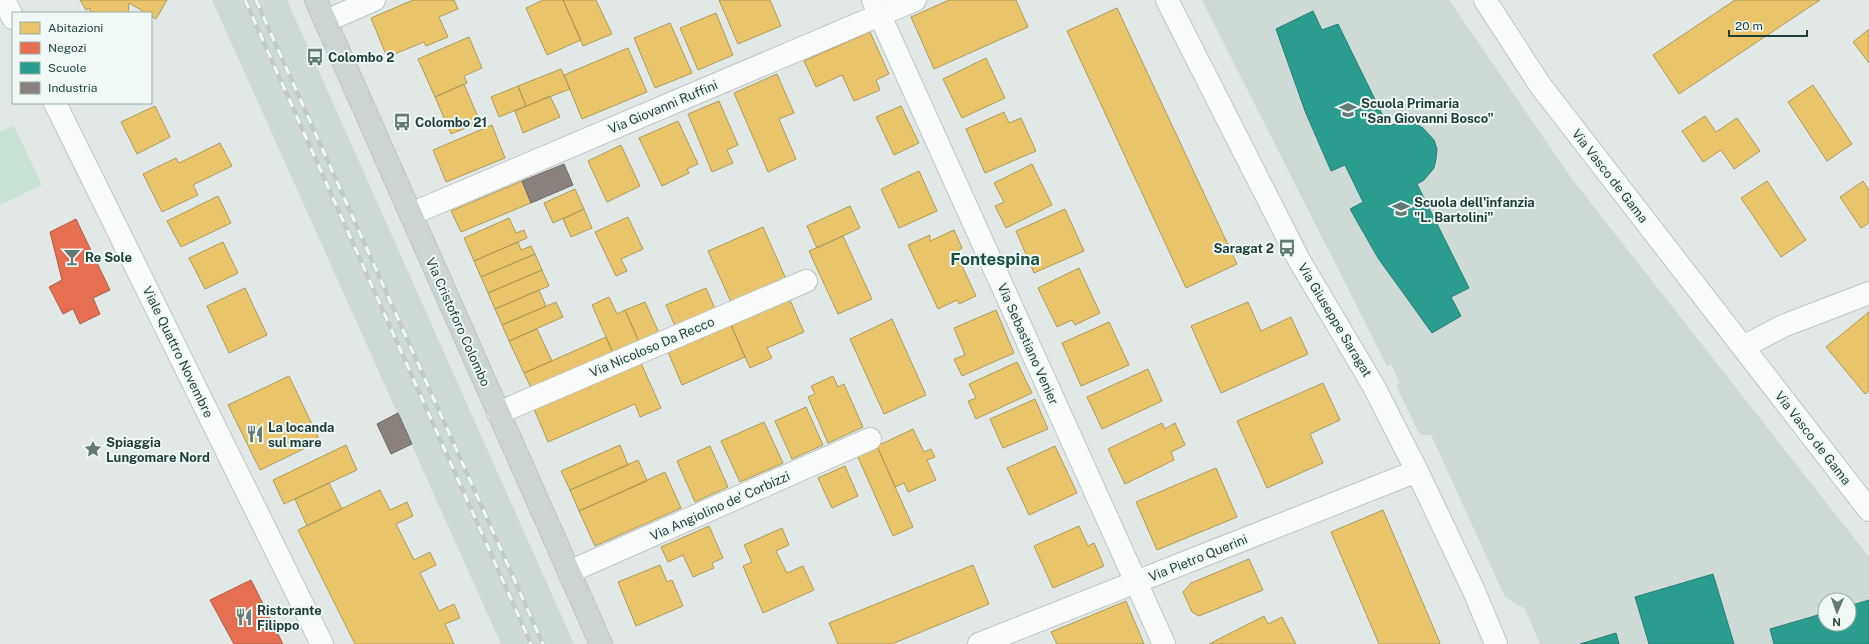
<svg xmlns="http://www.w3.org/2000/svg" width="1869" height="644" font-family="'Public Sans',sans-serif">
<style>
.built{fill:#cedad6;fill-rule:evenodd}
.green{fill:#c8e3d3}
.homes{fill:#e9c46a;stroke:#ac9c5b}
.shops{fill:#e76f51;stroke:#ab6049}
.schools{fill:#2a9d8f;stroke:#268075}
.industry{fill:#8a817c;stroke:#6a6d67}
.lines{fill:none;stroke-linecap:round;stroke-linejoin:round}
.minor-casing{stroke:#bec5c3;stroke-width:24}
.primary-casing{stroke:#bbc5c3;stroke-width:24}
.minor{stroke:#fafcfb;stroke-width:22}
.primary{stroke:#ccd5d4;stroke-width:22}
.rail-casing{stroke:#c5cac9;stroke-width:4.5}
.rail{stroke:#eff8f4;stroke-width:3;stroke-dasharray:9;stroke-linecap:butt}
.labels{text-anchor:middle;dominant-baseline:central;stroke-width:4;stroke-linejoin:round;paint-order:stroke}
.poi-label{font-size:13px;font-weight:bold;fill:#1e3d37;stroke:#eff8f4;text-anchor:start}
.street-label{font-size:13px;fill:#1e3d37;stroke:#eff8f4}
.district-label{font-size:17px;font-weight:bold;fill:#185048;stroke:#eff8f4}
</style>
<rect width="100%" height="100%" fill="#e1e8e6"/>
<path class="built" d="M 212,0 L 287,0 L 574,644 L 501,644 Z
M 1202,0 L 1449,0 L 1572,179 L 1869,557 L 1869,644 L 1540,644 L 1525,609 L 1505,597 L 1431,435 L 1420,435 L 1396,385 L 1400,383 L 1391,364 L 1387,366 ZM 1825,600 L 1849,600 L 1849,624 L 1825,624 Z"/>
<path class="green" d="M 14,126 L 42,185 L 0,205 L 0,132 Z"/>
<path class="homes" d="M 80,0 L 167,0 L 156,19 L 151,16 L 151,13 L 146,13 L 129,3 L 128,13 L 90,13 L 90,8 L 86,10 Z
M 413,0 L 454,0 L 458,9 L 439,17 L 448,37 L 426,46 L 424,42 L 387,57 L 371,18 Z
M 543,0 L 563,0 L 581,40 L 547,55 L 526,8 Z
M 563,0 L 596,0 L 612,34 L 583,46 Z
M 719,0 L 770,0 L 781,26 L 738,44 Z
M 949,0 L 1016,0 L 1028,27 L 934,69 L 911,17 Z
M 1735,0 L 1820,0 L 1679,94 L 1653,55 Z
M 1117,8 L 1237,264 L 1186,288 L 1067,31 Z
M 716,13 L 733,55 L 698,70 L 680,28 Z
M 670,23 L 692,73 L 655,88 L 634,38 Z
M 1869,29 L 1869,63 L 1853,42 Z
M 870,32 L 889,74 L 876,80 L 880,90 L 854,101 L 842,75 L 816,87 L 804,61 Z
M 469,37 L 482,68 L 464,76 L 467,83 L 435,97 L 418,59 Z
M 628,48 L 647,92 L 582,119 L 564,75 Z
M 986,58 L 1005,98 L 962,118 L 943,79 Z
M 561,69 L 570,89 L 526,106 L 518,86 Z
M 777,74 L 794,113 L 779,119 L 796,159 L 768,172 L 734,93 Z
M 464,84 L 480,122 L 451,134 L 435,97 Z
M 1813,85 L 1852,144 L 1827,161 L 1788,102 Z
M 518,86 L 526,106 L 499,117 L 491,97 Z
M 550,96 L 560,117 L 523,133 L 515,111 Z
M 719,101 L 738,145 L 727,150 L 733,163 L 712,172 L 688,114 Z
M 155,106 L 170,137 L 137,154 L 121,122 Z
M 901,106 L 919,143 L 894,155 L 876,117 Z
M 1004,112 L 1009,123 L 1021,118 L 1036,151 L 985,173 L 966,129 Z
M 1705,116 L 1716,132 L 1737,118 L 1760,151 L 1734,169 L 1721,150 L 1703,162 L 1682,131 Z
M 678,121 L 698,164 L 687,169 L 689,173 L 662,186 L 639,138 Z
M 492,125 L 505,158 L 446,182 L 433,150 Z
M 220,143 L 232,166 L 193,185 L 198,195 L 162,212 L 143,174 L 176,158 L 179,163 Z
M 621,145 L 640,186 L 607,202 L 588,161 Z
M 1032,164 L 1052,205 L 1006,228 L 995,206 L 1004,202 L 994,183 Z
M 919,171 L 937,211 L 899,228 L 881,189 Z
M 522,181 L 531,203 L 461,232 L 451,211 Z
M 1767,181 L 1806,240 L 1781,257 L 1741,198 Z
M 1863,181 L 1869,190 L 1869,223 L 1861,228 L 1840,197 Z
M 575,189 L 584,209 L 553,223 L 544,203 Z
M 218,196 L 231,223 L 181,247 L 167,221 Z
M 850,206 L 860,228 L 817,248 L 807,226 Z
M 584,209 L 592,228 L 571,237 L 563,219 Z
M 1065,209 L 1084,251 L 1034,273 L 1016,231 Z
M 628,217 L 643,249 L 621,259 L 627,271 L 616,276 L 595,232 Z
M 509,218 L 516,233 L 524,230 L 527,238 L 474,261 L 464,238 Z
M 763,227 L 786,279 L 731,302 L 708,251 Z
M 954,230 L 962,248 L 956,253 L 976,296 L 959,304 L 957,300 L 938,309 L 908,245 L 930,235 L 930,241 Z
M 843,236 L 872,299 L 838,314 L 809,251 Z
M 223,242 L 238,273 L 205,289 L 189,258 Z
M 518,242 L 521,250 L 531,246 L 535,254 L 481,277 L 474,261 Z
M 535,254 L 542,270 L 488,293 L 481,277 Z
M 1079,268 L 1100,313 L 1075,325 L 1072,320 L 1057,327 L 1038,288 Z
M 542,270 L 549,286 L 495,309 L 488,293 Z
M 245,288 L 267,335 L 229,353 L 207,306 Z
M 706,288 L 715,309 L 675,326 L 666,305 Z
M 539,290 L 546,306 L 502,325 L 495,309 Z
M 609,297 L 617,314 L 625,310 L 639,342 L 613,353 L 592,305 Z
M 790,300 L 804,332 L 767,348 L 772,358 L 750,368 L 731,325 Z
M 556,302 L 563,317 L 509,341 L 502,325 Z
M 645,302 L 659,333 L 639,342 L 625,310 Z
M 1248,302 L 1261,331 L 1291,317 L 1308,354 L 1221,393 L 1191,326 Z
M 996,310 L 1014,353 L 962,376 L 954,359 L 965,355 L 954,328 Z
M 1869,312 L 1869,391 L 1865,394 L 1826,347 Z
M 892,319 L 926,395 L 884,414 L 850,339 Z
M 1109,322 L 1129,365 L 1081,386 L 1062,343 Z
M 731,325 L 745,357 L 682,385 L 668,352 Z
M 537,329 L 552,361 L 524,373 L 509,341 Z
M 606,337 L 613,353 L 531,388 L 524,373 Z
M 1017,362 L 1032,393 L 976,419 L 968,401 L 976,398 L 969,384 Z
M 641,363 L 661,408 L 640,417 L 635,404 L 548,442 L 534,409 Z
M 1148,369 L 1162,401 L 1102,429 L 1087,397 Z
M 289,376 L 320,441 L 260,470 L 228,405 Z
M 833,376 L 838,387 L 844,384 L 863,427 L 828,443 L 808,397 L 815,394 L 811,386 Z
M 1323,383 L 1340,420 L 1310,434 L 1323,463 L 1267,488 L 1237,421 Z
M 1035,399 L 1048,429 L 1003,448 L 990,419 Z
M 806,407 L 823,445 L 792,459 L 775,421 Z
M 764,422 L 783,463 L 740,482 L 721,441 Z
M 1162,423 L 1165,429 L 1175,423 L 1185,445 L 1171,452 L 1174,460 L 1125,484 L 1108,449 Z
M 913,429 L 924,452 L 931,449 L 935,457 L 927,460 L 936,480 L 908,492 L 904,483 L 895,487 L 877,446 Z
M 346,445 L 357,470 L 284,504 L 273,480 Z
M 620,445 L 628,465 L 570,490 L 561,471 Z
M 710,446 L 728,487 L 695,502 L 677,461 Z
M 877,446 L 913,527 L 893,536 L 857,455 Z
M 1055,446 L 1077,493 L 1029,515 L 1007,468 Z
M 638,460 L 647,481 L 579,511 L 570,490 Z
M 845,466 L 858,496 L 832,508 L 818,478 Z
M 1216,468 L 1237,517 L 1157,550 L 1136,502 Z
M 665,472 L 681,508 L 595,546 L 579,511 Z
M 329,483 L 342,509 L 307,526 L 295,499 Z
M 380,490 L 390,510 L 407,502 L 413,516 L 396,524 L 414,560 L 430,552 L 436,565 L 420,573 L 439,611 L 454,604 L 460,618 L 445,624 L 454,644 L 355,644 L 298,530 Z
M 1383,510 L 1440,643 L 1439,644 L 1379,644 L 1331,532 Z
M 709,526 L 723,558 L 712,563 L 714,568 L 693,577 L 683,555 L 668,562 L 661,547 Z
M 1079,526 L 1088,546 L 1094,543 L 1104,566 L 1053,588 L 1034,546 Z
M 782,528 L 789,545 L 776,551 L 787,573 L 803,566 L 814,590 L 763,613 L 743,566 L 752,562 L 744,545 Z
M 1249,559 L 1263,590 L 1199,616 L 1192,612 L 1183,592 L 1191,583 Z
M 660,565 L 667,582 L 672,580 L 683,606 L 636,626 L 618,582 Z
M 973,565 L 989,604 L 892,644 L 838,644 L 829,623 Z
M 1126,601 L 1144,644 L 1057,644 L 1051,632 Z
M 1264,616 L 1268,624 L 1282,617 L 1296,644 L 1209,644 Z"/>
<path class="shops" d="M 76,219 L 110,290 L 93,298 L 100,314 L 80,324 L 73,309 L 63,314 L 49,287 L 62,280 L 50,232 Z
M 251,580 L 283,644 L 234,644 L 210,600 Z"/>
<path class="schools" d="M 1313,11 L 1322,30 L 1338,24 L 1388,126 L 1407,121 L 1416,124 L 1423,128 L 1434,140 L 1437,149 L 1436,159 L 1434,168 L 1424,180 L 1417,184 L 1469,288 L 1451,297 L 1461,316 L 1432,333 L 1378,258 L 1350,209 L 1363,202 L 1345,165 L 1331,171 L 1305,111 L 1276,29 Z
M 1713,574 L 1734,644 L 1649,644 L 1635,597 Z
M 1869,600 L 1869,644 L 1774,644 L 1770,629 L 1825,613 L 1825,624 L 1849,624 L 1849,606 Z
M 1616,633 L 1619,644 L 1580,644 Z"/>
<path class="industry" d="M 564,164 L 573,185 L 531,203 L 522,181 Z
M 398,413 L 412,444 L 391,454 L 377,424 Z"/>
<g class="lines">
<g class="minor-casing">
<path id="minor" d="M 4,0 L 13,18
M 873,0 L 1164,644
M 1167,0 L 1299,260 L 1373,385 L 1417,471 L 1474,591 L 1496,644
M 1485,0 L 1540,85 L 1869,510
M 326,21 L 374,0
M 55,103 L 322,644
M 411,214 L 915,0
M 1743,347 L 1783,326 L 1869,293
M 498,413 L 806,281
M 569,572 L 870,439
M 979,644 L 1417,471"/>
</g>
<g class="primary-casing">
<path id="primary" d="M 316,0 L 601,644"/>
</g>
<use href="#minor" class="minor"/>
<use href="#primary" class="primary"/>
<g class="rail-casing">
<path id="rail" d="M 245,0 L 531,644
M 256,0 L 543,644"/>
</g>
<use href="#rail" class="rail"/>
</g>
<defs>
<g id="bus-bare" transform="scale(1.38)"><path d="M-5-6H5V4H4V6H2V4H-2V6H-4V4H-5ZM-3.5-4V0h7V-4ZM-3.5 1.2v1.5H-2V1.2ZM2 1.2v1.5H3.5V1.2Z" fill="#627974" stroke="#eff8f4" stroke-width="2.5" paint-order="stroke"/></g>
<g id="school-bare" transform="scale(1.38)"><path d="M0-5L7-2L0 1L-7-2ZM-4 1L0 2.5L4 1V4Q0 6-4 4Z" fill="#627974" stroke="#eff8f4" stroke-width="2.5" paint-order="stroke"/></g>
<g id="bar-bare" transform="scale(1.38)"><path d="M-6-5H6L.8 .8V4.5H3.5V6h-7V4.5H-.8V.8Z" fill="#627974" stroke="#eff8f4" stroke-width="2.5" paint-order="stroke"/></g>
<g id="restaurant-bare" transform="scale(1.38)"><path d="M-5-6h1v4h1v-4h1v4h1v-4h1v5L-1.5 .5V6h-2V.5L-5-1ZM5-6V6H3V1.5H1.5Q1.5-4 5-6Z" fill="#627974" stroke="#eff8f4" stroke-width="2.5" paint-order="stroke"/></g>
<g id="sight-bare" transform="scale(1.38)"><path d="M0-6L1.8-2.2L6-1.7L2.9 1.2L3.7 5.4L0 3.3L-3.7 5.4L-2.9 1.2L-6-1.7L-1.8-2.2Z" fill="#627974" stroke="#eff8f4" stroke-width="2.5" paint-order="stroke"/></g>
</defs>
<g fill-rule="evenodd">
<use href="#bus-bare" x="315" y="57"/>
<use href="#school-bare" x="1348" y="110"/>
<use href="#bus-bare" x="402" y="122"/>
<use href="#school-bare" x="1401" y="209"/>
<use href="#bus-bare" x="1287" y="248"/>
<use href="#bar-bare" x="72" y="257"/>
<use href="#restaurant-bare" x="255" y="434"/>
<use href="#sight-bare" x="93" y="449"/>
<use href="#restaurant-bare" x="244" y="617"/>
</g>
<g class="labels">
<g class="poi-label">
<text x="328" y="57">Colombo 2</text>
<text x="1361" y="103">Scuola Primaria<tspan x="1361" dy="15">"San Giovanni Bosco"</tspan></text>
<text x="415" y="122">Colombo 21</text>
<text x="1414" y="202">Scuola dell'infanzia<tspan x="1414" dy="15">"L. Bartolini"</tspan></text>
<text x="1274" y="248" text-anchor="end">Saragat 2</text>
<text x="85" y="257">Re Sole</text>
<text x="268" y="427">La locanda<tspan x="268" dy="15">sul mare</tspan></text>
<text x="106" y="442">Spiaggia<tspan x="106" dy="15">Lungomare Nord</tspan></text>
<text x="257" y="610">Ristorante<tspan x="257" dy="15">Filippo</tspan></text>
</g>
<g class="street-label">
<text transform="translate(663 107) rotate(-23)">Via Giovanni Ruffini</text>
<text transform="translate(1610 176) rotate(52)">Via Vasco de Gama</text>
<text transform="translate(1335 320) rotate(59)">Via Giuseppe Saragat</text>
<text transform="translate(458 322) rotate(66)">Via Cristoforo Colombo</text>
<text transform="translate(1028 344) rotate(66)">Via Sebastiano Venier</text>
<text transform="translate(652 347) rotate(-23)">Via Nicoloso Da Recco</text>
<text transform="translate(178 352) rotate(64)">Viale Quattro Novembre</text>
<text transform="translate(1813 438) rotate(52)">Via Vasco de Gama</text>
<text transform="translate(720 506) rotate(-24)">Via Angiolino de' Corbizzi</text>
<text transform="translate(1198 558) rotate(-22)">Via Pietro Querini</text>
</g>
<g class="district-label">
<text x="995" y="259">Fontespina</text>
</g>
</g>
<rect x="12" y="12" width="140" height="92" fill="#eff8f4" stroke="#9bada8"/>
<rect x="20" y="22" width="20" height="12" fill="#e9c46a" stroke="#9bada8"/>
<text x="48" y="32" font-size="12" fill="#1e3d37">Abitazioni</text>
<rect x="20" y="42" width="20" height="12" fill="#e76f51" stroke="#9bada8"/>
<text x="48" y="52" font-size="12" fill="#1e3d37">Negozi</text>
<rect x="20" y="62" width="20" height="12" fill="#2a9d8f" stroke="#9bada8"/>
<text x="48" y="72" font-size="12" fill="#1e3d37">Scuole</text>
<rect x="20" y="82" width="20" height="12" fill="#8a817c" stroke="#9bada8"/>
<text x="48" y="92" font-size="12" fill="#1e3d37">Industria</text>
<g transform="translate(1837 612) rotate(182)"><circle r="19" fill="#eff8f4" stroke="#9bada8"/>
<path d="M0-3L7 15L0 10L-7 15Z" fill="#627974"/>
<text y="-6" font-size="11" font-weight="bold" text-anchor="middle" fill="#1e3d37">N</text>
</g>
<path d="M1729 30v6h78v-6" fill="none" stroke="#1e3d37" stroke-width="2"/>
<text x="1735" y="30" font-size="12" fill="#1e3d37" stroke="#eff8f4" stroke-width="3" paint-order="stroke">20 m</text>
</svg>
